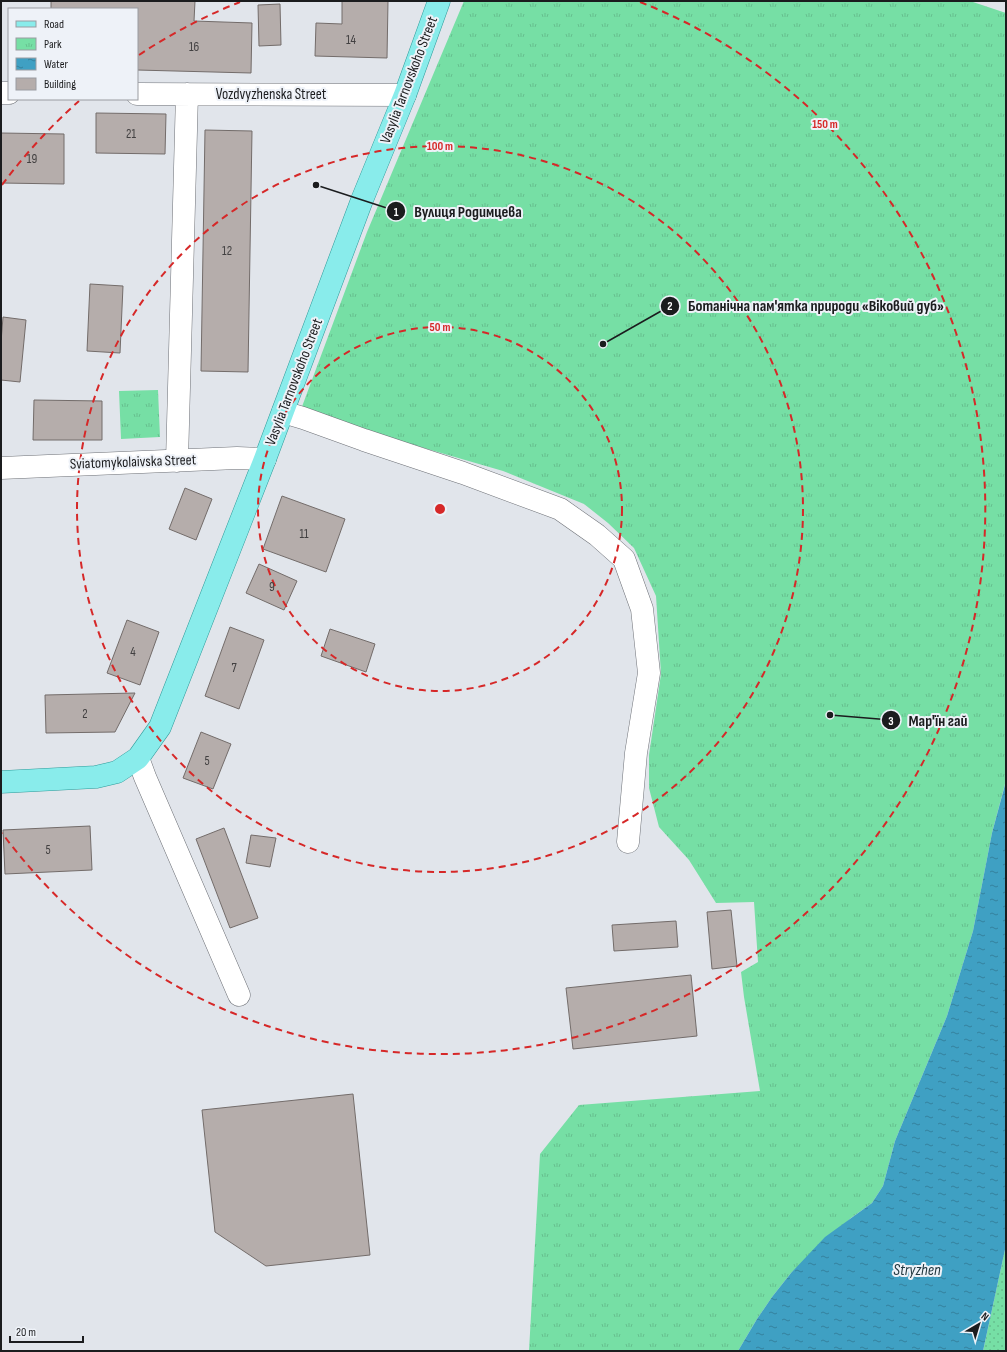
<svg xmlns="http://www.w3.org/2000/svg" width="1007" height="1352" font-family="'Sofia Sans Condensed',sans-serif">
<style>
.grass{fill:url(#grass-dots)}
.park{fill:url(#park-tufts)}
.water{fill:url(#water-ripples)}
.building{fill:#b5adab;stroke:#736c6a}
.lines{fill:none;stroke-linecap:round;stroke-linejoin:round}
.minor-casing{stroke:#6e7177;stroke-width:23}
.major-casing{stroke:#2f9b9a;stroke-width:23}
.minor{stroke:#fff;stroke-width:22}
.major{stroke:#89eceb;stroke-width:22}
.ring{fill:none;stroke:#d62828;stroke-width:2;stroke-dasharray:7 5}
.labels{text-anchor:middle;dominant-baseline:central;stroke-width:4;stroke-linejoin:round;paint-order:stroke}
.number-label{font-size:13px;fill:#424041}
.street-label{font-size:15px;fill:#1b1c1e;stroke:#eef2f8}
.water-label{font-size:16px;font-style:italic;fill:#21373f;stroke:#eef2f8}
.centre{fill:#d62828;stroke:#eef2f8;stroke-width:2}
.ring-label{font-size:12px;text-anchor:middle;font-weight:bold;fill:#d62828;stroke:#eef2f8;stroke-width:4;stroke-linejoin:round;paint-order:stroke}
.leader{fill:none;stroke:#1b1c1e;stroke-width:1.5}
.callout-dot{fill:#1b1c1e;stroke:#eef2f8;stroke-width:1.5}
.mark-label{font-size:12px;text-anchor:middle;font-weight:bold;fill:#fff}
.callout-label{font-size:16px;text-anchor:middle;font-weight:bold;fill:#1b1c1e;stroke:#eef2f8;stroke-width:4;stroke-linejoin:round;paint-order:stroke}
</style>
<defs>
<pattern id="grass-dots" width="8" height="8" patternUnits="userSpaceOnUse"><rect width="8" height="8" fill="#76dfa5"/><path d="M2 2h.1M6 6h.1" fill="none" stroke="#66bf8e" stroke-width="1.8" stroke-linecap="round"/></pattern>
<pattern id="park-tufts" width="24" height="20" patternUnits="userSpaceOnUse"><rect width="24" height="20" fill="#76dfa5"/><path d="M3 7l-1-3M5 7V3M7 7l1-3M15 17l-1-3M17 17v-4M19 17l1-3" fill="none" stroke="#66bf8e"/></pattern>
<pattern id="water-ripples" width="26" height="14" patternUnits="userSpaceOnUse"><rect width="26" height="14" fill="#3fa0c3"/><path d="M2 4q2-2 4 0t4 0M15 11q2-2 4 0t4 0" fill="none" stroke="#34829e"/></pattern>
</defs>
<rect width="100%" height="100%" fill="#e1e5eb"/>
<path class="grass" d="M 1006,1245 L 1006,1351 L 983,1351 Z"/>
<path class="park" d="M 464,1 L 970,1 L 1006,13 L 1005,784 L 992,833 L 973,931 L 947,1016 L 895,1141 L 883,1186 L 872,1203 L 851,1218 L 791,1273 L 772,1297 L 757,1319 L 738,1351 L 529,1351 L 540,1154 L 579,1105 L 760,1091 L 744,997 L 741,972 L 758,962 L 754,902 L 716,903 L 689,860 L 659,827 L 649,788 L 649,755 L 661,674 L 656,596 L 634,548 L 608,523 L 584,504 L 503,471 L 300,412 L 367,232 Z
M 158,390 L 160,437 L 121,439 L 119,391 Z"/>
<path class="water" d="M 1006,781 L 1006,1245 L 983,1351 L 738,1351 L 757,1319 L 772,1297 L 791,1273 L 825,1237 L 872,1203 L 883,1186 L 895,1141 L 947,1016 L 973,931 L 992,833 Z"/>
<path class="building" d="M 51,1 L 195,1 L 194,21 L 252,23 L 251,73 L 137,70 L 137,9 L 51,9 Z
M 342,1 L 388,1 L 387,58 L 315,56 L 316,23 L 342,24 Z
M 280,4 L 281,45 L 259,46 L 258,5 Z
M 96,113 L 166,114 L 165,154 L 96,153 Z
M 205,130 L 252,131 L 248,372 L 201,371 Z
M 1,133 L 64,134 L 64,184 L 1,183 Z
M 90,284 L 123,286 L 120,353 L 87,351 Z
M 3,317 L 26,320 L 20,382 L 1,380 L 1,342 Z
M 34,400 L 102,401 L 102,440 L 33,440 Z
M 185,488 L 212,499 L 196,540 L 169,529 Z
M 282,496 L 345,519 L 326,572 L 263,549 Z
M 259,564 L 297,581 L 284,610 L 246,593 Z
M 127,620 L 159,632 L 140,685 L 107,673 Z
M 230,627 L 264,640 L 239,709 L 205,696 Z
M 330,629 L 375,644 L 366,672 L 321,656 Z
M 135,693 L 115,732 L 46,733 L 45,695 Z
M 201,732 L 231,744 L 213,789 L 183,778 Z
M 90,826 L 92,870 L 5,874 L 3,830 Z
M 224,828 L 258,918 L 230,928 L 196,839 Z
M 251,835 L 276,838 L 270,867 L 246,863 Z
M 731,910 L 737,966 L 712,969 L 707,912 Z
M 676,921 L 678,947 L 614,951 L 612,925 Z
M 691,975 L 697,1036 L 573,1049 L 566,988 Z
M 353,1094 L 370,1255 L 266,1266 L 215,1232 L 202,1110 Z"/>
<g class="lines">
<g class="minor-casing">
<path id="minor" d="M 1,93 L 9,93
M 137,94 L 405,95
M 283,412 L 303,418 L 364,440 L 463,473 L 560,509 L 597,535 L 624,559 L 642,609 L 649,673 L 636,753 L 628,842
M 177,461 L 187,94
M 1,468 L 237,458 L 265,459
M 138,758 L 145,777 L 239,995"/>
</g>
<g class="major-casing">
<path id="major" d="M 1,782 L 96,777 L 117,772 L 138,758 L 160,727 L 265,459 L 362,200 L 405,95 L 439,1"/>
</g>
<use href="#minor" class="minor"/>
<use href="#major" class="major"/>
</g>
<g class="ring">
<circle cx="440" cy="509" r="182"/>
<circle cx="440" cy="509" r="363"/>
<path d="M2 185A545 545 0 0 1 79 101M139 55A545 545 0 0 1 240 2M640 2A545 545 0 1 1 2 833"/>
</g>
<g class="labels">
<g class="number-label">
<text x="351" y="40">14</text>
<text x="194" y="47">16</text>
<text x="131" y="134">21</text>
<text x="32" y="159">19</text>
<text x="227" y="251">12</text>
<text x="304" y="534">11</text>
<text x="272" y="587">9</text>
<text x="133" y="652">4</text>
<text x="234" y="668">7</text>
<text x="85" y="714">2</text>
<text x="207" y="761">5</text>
<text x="48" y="850">5</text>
</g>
<g class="street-label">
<text transform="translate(409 80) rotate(-69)">Vasylia Tarnovskoho Street</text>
<text x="271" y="94">Vozdvyzhenska Street</text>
<text transform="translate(294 382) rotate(-69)">Vasylia Tarnovskoho Street</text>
<text transform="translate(133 462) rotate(-2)">Sviatomykolaivska Street</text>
</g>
<g class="water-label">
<text x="917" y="1270">Stryzhen</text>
</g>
</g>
<circle cx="440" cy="509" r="6" class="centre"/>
<g class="ring-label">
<text x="825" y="128">150 m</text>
<text x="440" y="150">100 m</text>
<text x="440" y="331">50 m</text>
</g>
<path class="leader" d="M316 185L396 211M603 344L670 306M830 715L891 720"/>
<g class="callout-dot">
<circle cx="316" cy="185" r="4"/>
<circle cx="603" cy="344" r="4"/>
<circle cx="830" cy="715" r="4"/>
<circle cx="396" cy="211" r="10"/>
<circle cx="670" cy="306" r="10"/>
<circle cx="891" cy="720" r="10"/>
</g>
<g class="mark-label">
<text x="396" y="216">1</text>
<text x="670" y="310">2</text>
<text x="891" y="725">3</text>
</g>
<g class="callout-label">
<text x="468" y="217">Вулиця Родимцева</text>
<text x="816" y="311">Ботанічна пам'ятка природи «Віковий дуб»</text>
<text x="938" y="726">Мар'їн гай</text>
</g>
<rect width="1007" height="1352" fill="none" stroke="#1b1c1e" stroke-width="4"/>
<rect x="8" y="8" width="130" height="92" fill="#eef2f8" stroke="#9a9ca1"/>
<rect x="16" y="21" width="20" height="6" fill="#89eceb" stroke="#9a9ca1"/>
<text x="44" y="28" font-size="12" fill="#1b1c1e">Road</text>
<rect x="16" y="38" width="20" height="12" fill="url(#park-tufts)" stroke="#9a9ca1"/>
<text x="44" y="48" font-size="12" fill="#1b1c1e">Park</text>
<rect x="16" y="58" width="20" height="12" fill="url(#water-ripples)" stroke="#9a9ca1"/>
<text x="44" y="68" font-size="12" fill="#1b1c1e">Water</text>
<rect x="16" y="78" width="20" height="12" fill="#b5adab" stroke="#9a9ca1"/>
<text x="44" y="88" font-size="12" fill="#1b1c1e">Building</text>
<g transform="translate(979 1324) rotate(38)" stroke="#eef2f8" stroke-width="3" paint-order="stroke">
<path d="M0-3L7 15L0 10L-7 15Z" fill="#1b1c1e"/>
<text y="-6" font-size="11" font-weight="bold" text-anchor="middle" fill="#1b1c1e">N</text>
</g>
<path d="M10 1336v6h73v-6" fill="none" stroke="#1b1c1e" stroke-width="2"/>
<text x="16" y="1336" font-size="12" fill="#1b1c1e" stroke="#eef2f8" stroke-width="3" paint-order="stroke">20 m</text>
</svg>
